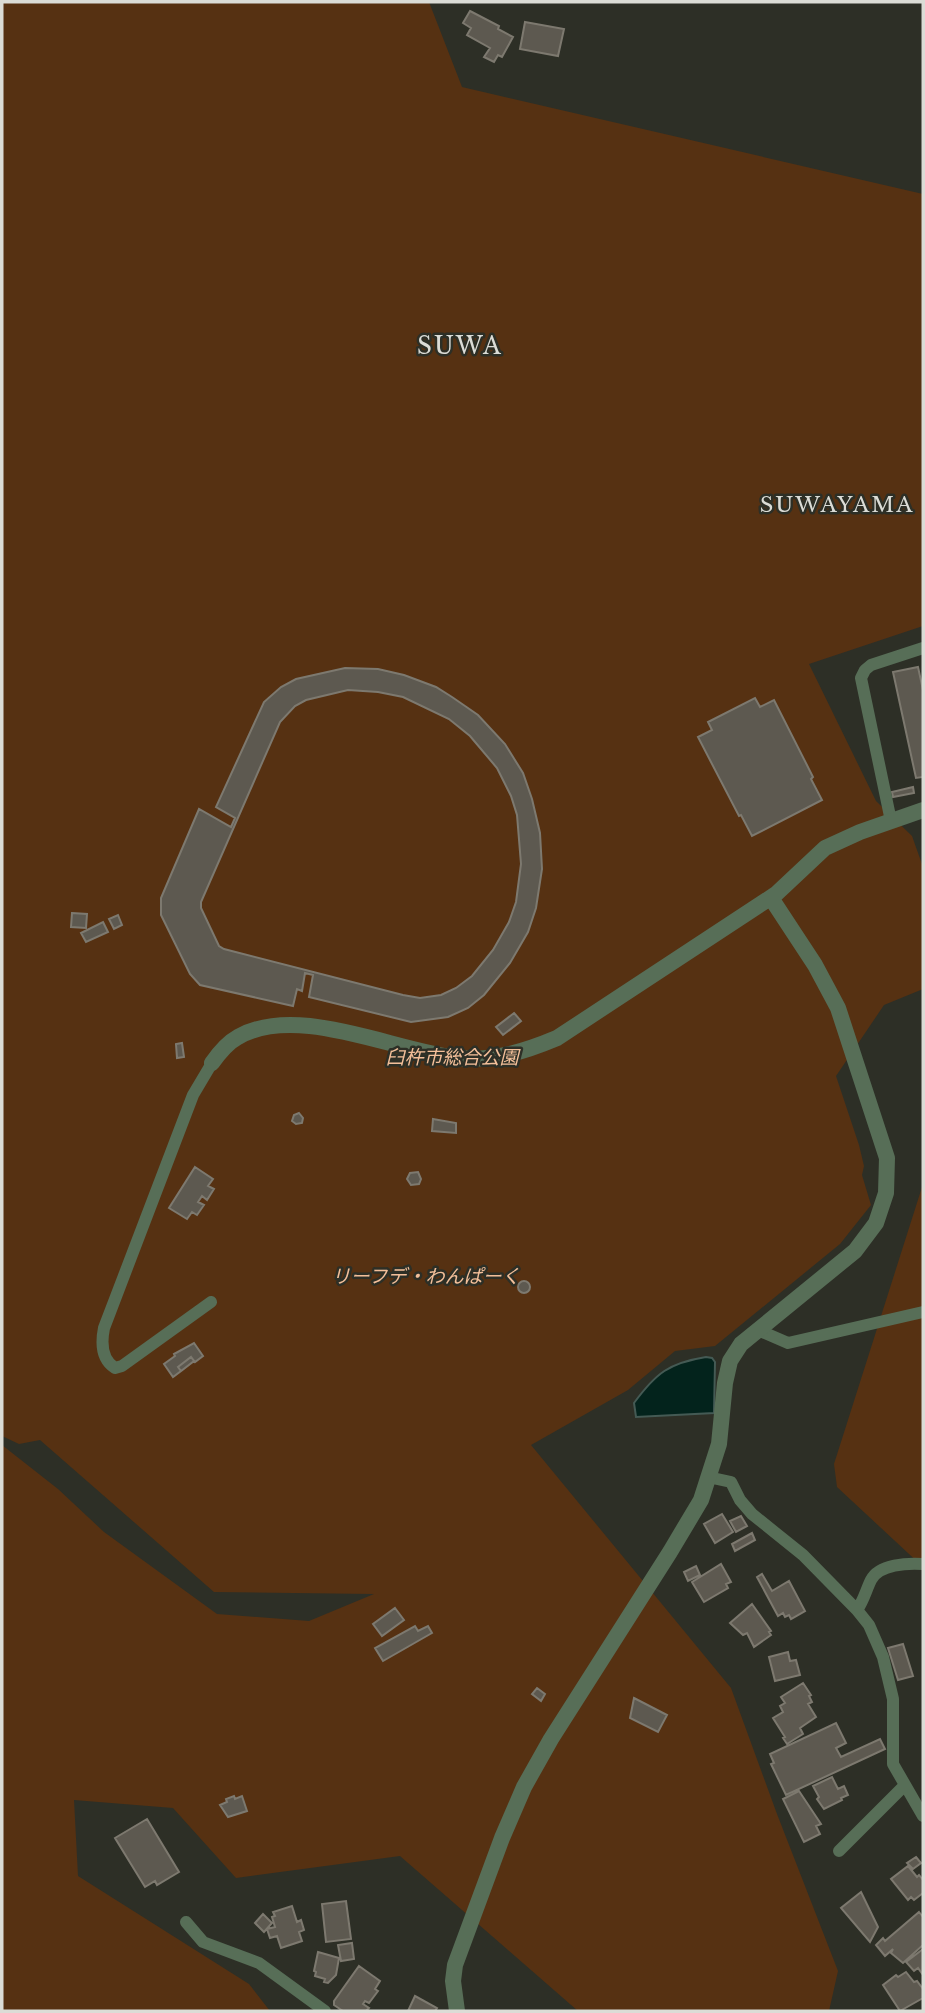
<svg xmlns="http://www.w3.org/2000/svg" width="925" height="2013" font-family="'Libre Baskerville','Noto Sans JP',serif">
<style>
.green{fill:#563112}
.water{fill:#03231c;stroke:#445a54;stroke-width:2}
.building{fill:#5d5950;stroke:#7d796f;stroke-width:2;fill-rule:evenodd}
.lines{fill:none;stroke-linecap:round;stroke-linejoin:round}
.minor{stroke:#576e57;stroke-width:12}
.tertiary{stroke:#576e57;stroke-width:16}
.labels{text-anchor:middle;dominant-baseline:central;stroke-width:5;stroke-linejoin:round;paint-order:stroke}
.park-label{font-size:19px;font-style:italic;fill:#f3bf99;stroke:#2d2f26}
.neighbourhood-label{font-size:21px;letter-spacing:2px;fill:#dbdcd6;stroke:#2d2f26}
.quarter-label{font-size:23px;letter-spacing:2px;fill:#dbdcd6;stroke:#2d2f26}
</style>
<rect width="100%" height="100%" fill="#2d2f26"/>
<path class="green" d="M 2,2 L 429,2 L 462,87 L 923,194 L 923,626 L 809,664 L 876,801 L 912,836 L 923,867 L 923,989 L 884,1005 L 836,1076 L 859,1145 L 864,1166 L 862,1175 L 871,1205 L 840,1244 L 715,1346 L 675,1351 L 628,1390 L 531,1445 L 731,1688 L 777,1814 L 838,1971 L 829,2011 L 578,2011 L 400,1856 L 236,1878 L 173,1808 L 74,1800 L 78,1876 L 249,1984 L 270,2011 L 2,2011 L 2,1445 L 58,1489 L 104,1532 L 217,1614 L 309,1621 L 374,1594 L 214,1592 L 40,1440 L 19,1444 L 2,1436 Z
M 923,1184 L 923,1567 L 837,1487 L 834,1464 Z"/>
<path class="water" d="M 706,1357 L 712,1358 L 715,1362 L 714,1413 L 636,1417 L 634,1403 C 656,1373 669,1363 706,1357 Z"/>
<path class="building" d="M 470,11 L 499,26 L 498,29 L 513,37 L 502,57 L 498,55 L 494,62 L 484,57 L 490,48 L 467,35 L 471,28 L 463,23 Z
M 525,22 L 564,29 L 558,56 L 520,49 Z
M 918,667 L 923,690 L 923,777 L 916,778 L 893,672 Z
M 345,668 L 378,669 L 404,675 L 436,687 L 452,697 L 478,715 L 505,744 L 523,773 L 532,799 L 540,833 L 542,869 L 536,908 L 528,932 L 510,963 L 484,995 L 468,1008 L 448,1017 L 411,1022 L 309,997 L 313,975 L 305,973 L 302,991 L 297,989 L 293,1006 L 200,985 L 190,974 L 161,915 L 161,898 L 199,809 L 231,827 L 235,818 L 216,807 L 264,702 L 281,687 L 296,679 ZM 348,690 L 378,692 L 403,697 L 449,719 L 470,736 L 497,768 L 511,796 L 517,815 L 521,864 L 516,902 L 509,922 L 493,950 L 472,976 L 456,988 L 441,995 L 420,998 L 403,995 L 224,949 L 219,946 L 201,908 L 201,902 L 280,722 L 295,706 L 306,700 Z
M 755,698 L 760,707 L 774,700 L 813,777 L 811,779 L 822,800 L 752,836 L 741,815 L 739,816 L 698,737 L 712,730 L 708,722 Z
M 913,787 L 914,793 L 893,797 L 892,792 Z
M 72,913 L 87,914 L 86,928 L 71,927 Z
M 118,915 L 122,925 L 114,929 L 109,919 Z
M 103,922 L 108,932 L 86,942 L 81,933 Z
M 514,1013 L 521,1021 L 503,1035 L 496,1027 Z
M 182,1043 L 184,1057 L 177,1058 L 176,1044 Z
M 299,1113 L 303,1118 L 302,1123 L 296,1124 L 292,1121 L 294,1115 Z
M 433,1119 L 456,1123 L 456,1133 L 432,1131 Z
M 195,1167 L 213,1179 L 208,1186 L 214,1189 L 207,1200 L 202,1196 L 198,1202 L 204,1205 L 197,1215 L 192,1212 L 187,1219 L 169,1208 Z
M 418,1172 L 421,1179 L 419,1184 L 411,1185 L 407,1179 L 410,1173 Z
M518 1287a6 6 0 1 1 12 0a6 6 0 1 1-12 0Z
M 194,1343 L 203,1356 L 195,1362 L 191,1357 L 178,1367 L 181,1371 L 173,1377 L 164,1364 L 175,1356 L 174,1354 Z
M 191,1357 L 194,1361 L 181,1371 L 178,1367 Z
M 722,1514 L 733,1532 L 715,1543 L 704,1524 Z
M 741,1516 L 747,1526 L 736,1532 L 730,1521 Z
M 752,1533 L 755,1540 L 735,1551 L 732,1544 Z
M 721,1564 L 731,1582 L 726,1584 L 728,1588 L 704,1602 L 692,1582 Z
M 696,1566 L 700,1575 L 688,1581 L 684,1572 Z
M 762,1574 L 772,1591 L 789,1581 L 805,1611 L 791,1619 L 789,1615 L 785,1617 L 783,1613 L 778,1616 L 757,1577 Z
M 752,1604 L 771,1631 L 769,1632 L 771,1635 L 754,1647 L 747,1633 L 743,1635 L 730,1623 Z
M 395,1608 L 404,1620 L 382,1636 L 373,1624 Z
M 415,1626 L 418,1631 L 428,1626 L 432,1633 L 383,1661 L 375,1648 Z
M 903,1644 L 913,1676 L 898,1680 L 888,1648 Z
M 788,1652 L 790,1661 L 796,1660 L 800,1675 L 775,1681 L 769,1657 Z
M 803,1683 L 811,1695 L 809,1696 L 812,1702 L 808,1704 L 816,1717 L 800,1728 L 803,1734 L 787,1744 L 783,1738 L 785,1737 L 773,1718 L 783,1712 L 780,1706 L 785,1703 L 781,1697 Z
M 537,1688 L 545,1694 L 541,1701 L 532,1694 Z
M 634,1698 L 667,1715 L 658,1732 L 630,1718 Z
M 836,1723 L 846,1743 L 836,1748 L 841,1757 L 880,1739 L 885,1749 L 786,1795 L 771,1764 L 774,1763 L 770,1754 Z
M 832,1777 L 838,1789 L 844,1786 L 848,1795 L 841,1798 L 842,1800 L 824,1809 L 817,1799 L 819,1797 L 813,1786 Z
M 799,1791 L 821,1824 L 816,1826 L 820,1834 L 804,1842 L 783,1799 Z
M 234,1796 L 235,1799 L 242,1796 L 247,1811 L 228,1817 L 220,1805 L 227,1802 L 226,1799 Z
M 147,1819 L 179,1872 L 157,1885 L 155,1881 L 145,1887 L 115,1838 Z
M 916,1857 L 921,1863 L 913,1869 L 907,1863 Z
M 908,1866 L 917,1877 L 919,1875 L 923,1880 L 923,1893 L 914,1900 L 911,1897 L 908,1900 L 891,1879 Z
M 861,1892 L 878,1927 L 870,1942 L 841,1908 Z
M 346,1901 L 351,1939 L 326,1942 L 322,1904 Z
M 292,1906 L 297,1922 L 301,1920 L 304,1930 L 299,1932 L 302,1941 L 281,1948 L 277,1936 L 270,1938 L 267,1929 L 275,1927 L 272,1917 L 275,1916 L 273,1912 Z
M 919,1912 L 923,1917 L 923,1945 L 903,1963 L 891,1953 L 893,1949 L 885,1956 L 876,1945 L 883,1938 L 885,1941 Z
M 263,1914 L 272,1923 L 264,1932 L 255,1923 Z
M 352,1943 L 354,1959 L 341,1961 L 338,1945 Z
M 923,1949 L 923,1975 L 918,1968 L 914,1971 L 906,1962 Z
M 318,1952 L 339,1958 L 336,1975 L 328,1983 L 324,1982 L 325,1979 L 315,1976 L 316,1972 L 314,1971 Z
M 359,1966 L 380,1981 L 375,1989 L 378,1991 L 369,2003 L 365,2001 L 363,2004 L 369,2008 L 366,2011 L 343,2011 L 334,2005 L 334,2001 Z
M 906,1972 L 914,1982 L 917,1981 L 923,1989 L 923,1998 L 900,2011 L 883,1985 L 896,1975 L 898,1977 Z
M 415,1996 L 437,2008 L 435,2011 L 408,2011 Z"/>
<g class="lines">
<path class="minor" d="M 891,821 L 861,678 L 865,670 L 871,665 L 923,648
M 211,1302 L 122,1366 L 115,1368 C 101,1359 101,1343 104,1328 L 193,1095 L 212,1063
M 758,1330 L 788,1343 L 923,1312
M 708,1477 L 731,1482 L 740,1500 L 752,1514 L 803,1555 L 857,1610 L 869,1625 L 883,1657 L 893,1699 L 893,1764 L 923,1816
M 857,1610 C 864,1600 866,1590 871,1580 C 879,1564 908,1563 923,1564
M 839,1851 L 904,1786
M 186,1922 L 203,1942 L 259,1963 L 325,2011"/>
<path class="tertiary" d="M 212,1063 C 219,1053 227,1043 238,1037 C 297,1003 394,1051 458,1058 C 492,1062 526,1051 557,1038 L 776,894 L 825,848 L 860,832 L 923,810
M 457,2011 L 453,1981 L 455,1965 L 502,1838 L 524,1787 L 551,1739 L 670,1552 L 701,1500 L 719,1444 L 725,1383 L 730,1361 L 741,1344 L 855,1251 L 876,1223 L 886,1193 L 887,1158 L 838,1008 L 815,965 L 771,898"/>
</g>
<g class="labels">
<g class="park-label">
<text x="452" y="1057">臼杵市総合公園</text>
<text x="426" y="1276">リーフデ・わんぱーく</text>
</g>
<g class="neighbourhood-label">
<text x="837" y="505">SUWAYAMA</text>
</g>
<g class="quarter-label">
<text x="460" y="346">SUWA</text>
</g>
</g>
<rect width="925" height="2013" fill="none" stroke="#dbdcd6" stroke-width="7"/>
</svg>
